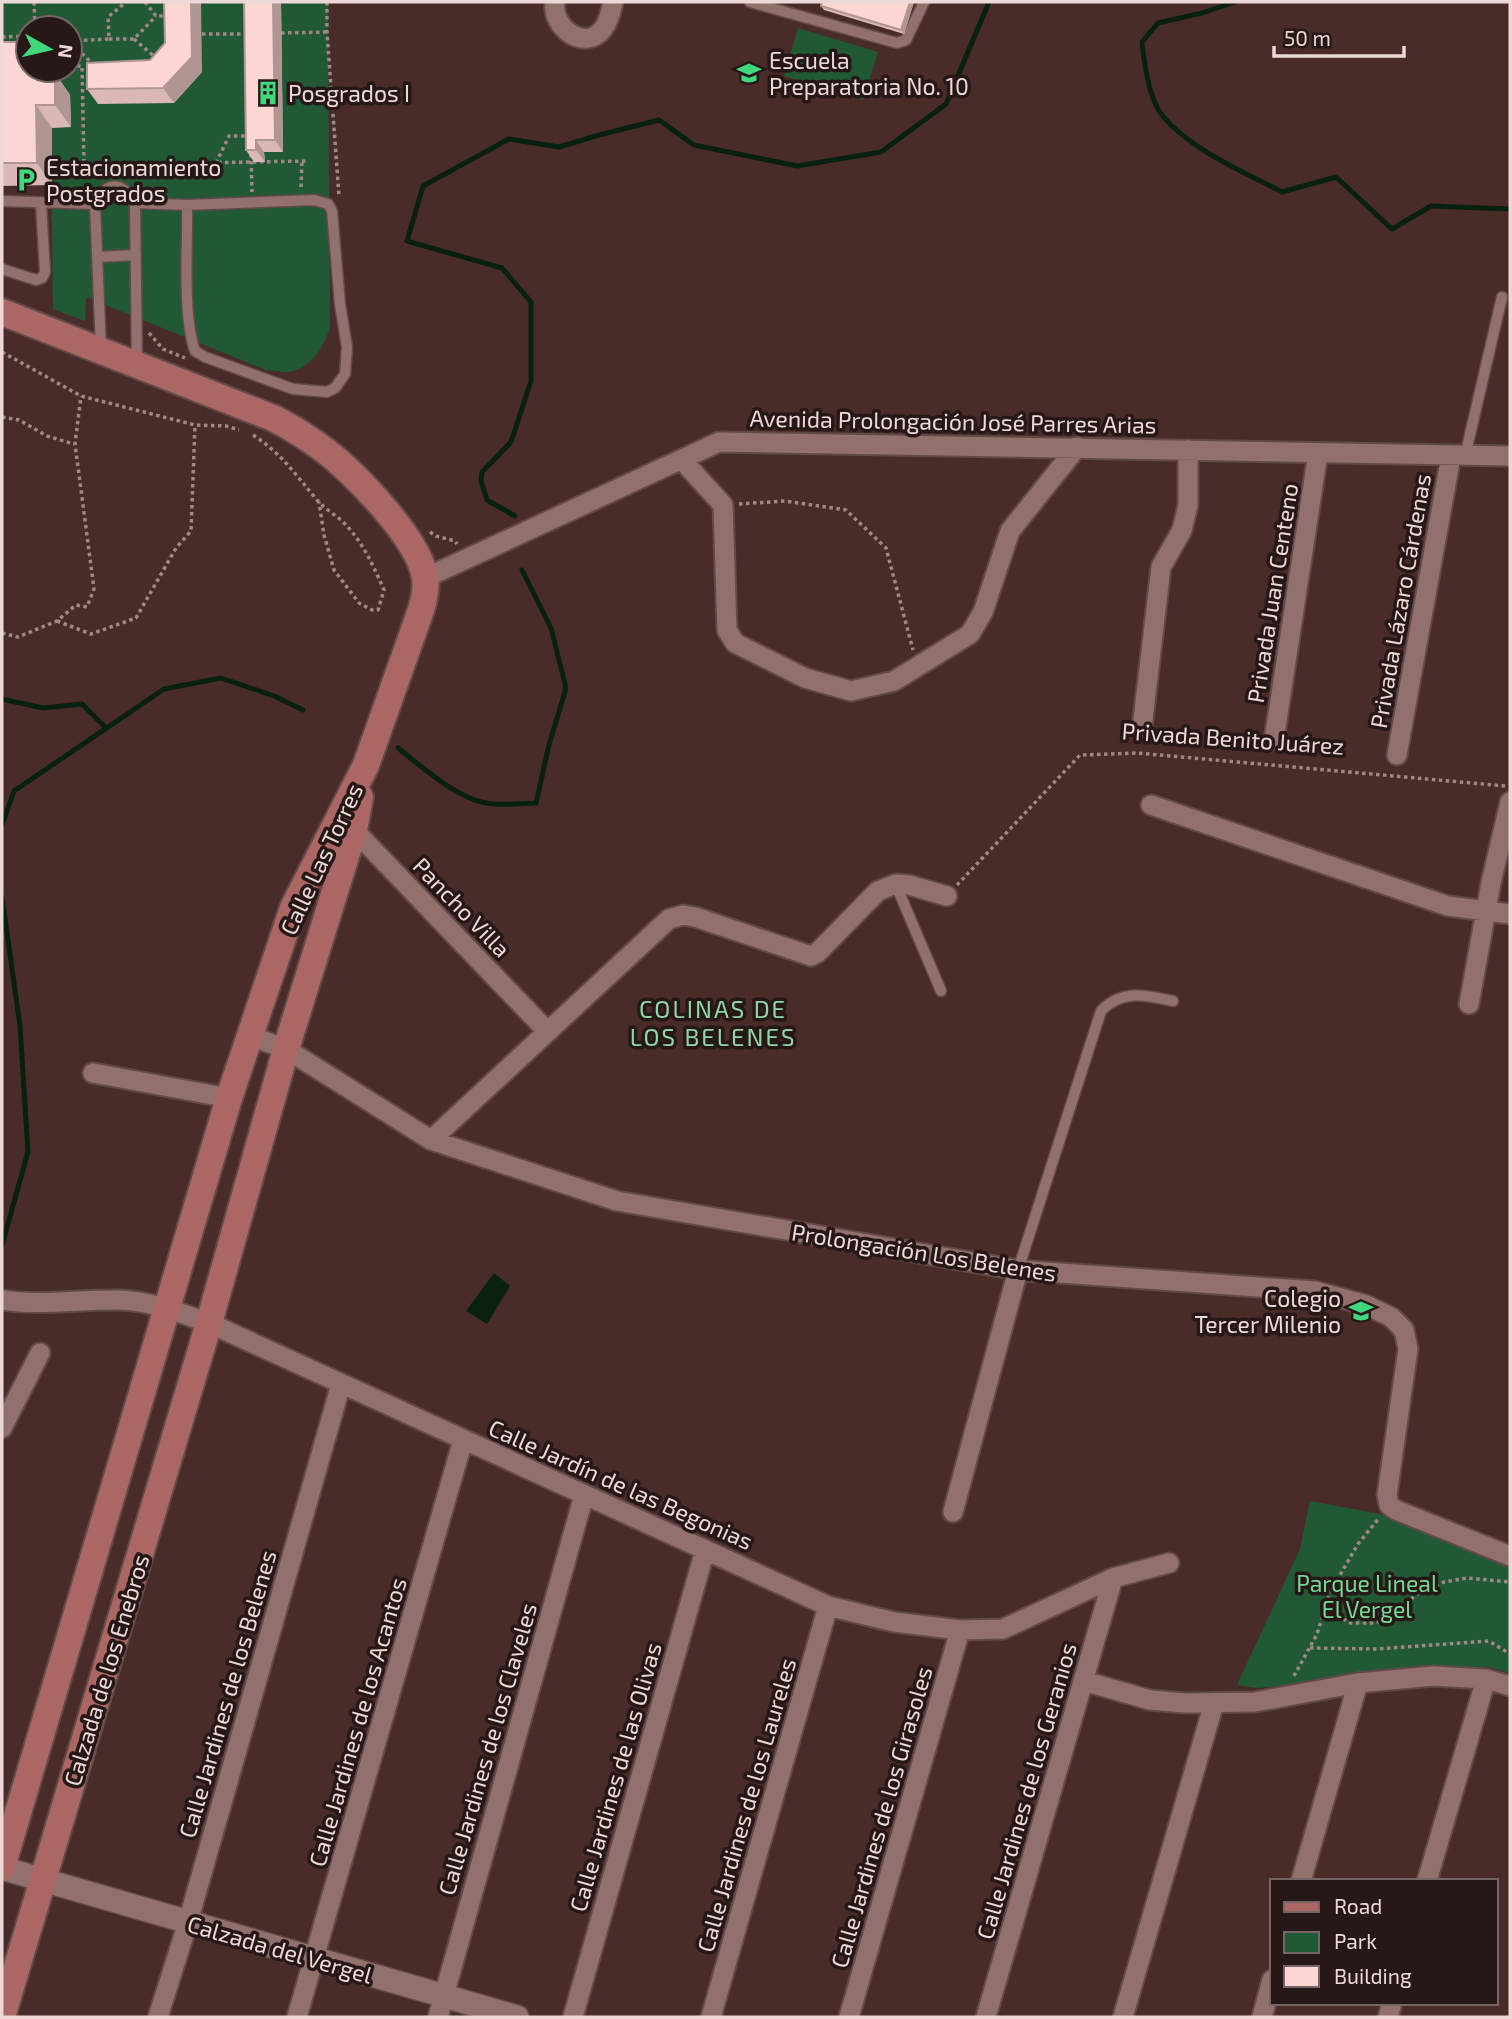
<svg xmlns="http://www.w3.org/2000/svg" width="1512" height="2019" font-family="'Exo 2',sans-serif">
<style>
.green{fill:#215935}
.water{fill:#082010}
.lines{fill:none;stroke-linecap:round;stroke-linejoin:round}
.stream{stroke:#082010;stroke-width:5}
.service-casing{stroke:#634a48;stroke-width:13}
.minor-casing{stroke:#634a48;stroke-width:23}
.tertiary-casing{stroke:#634a48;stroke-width:26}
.secondary-casing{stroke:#634a48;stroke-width:30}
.path{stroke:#a08885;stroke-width:3.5;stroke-dasharray:3.5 3.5;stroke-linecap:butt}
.service{stroke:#92706d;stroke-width:10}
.minor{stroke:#92706d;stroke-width:19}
.tertiary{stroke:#92706d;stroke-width:23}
.secondary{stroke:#aa6764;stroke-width:26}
.wall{fill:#d9b8b5}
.shaded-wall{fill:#b09693}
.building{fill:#fcd6d2;stroke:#b09693;stroke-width:2}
.labels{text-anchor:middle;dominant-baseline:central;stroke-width:7;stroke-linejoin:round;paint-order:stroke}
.poi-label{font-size:23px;fill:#ecd9d7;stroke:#261817;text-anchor:start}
.street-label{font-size:23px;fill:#ecd9d7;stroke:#261817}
.park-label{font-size:23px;fill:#75da95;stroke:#261817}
.neighbourhood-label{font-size:24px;letter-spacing:2px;fill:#91d6a4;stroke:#261817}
</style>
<rect width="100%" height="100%" fill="#492c29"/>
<path class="green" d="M 2,2 L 328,2 L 330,328 C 324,346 311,369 289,372 C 282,373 273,370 266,370 L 86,297 L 85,321 L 53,309 L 50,70 L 70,70 L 70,28 L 28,28 L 28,52 L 2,52 Z
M 798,28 L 878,52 L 863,100 L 784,76 Z
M 1310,1501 L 1385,1515 L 1510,1564 L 1510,1673 L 1489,1667 L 1257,1688 L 1237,1685 L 1300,1549 Z"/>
<path class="water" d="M 494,1273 L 510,1286 L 487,1324 L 466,1311 Z"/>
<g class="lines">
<path class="stream" d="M 1235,2 L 1202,13 L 1158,23 L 1142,42 C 1144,62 1149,99 1162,115 C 1189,149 1244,172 1282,192 L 1336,177 L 1392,229 L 1431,206 L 1510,209
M 515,516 L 487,500 L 481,481 L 482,472 L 511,442 L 531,381 L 531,302 L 502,268 L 407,241 L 423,186 L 509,139 L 559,147 L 599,135 L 659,120 L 694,145 L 797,166 L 881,152 L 946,104 L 989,2
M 2,699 L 43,708 L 82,704 L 106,728
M 398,748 C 421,766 456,798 486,803 C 502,806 520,803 536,803 L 549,745 L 566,688 L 551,628 L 522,570
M 2,825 L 14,791 L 164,689 L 221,678 L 274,696 L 303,710
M 2,897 L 20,1026 L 28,1152 L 2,1245"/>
<g class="service-casing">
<path id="service" d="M 750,2 L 897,43 L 906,40 L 924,2
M 2,201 L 95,204
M 135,203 L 187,205 L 314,200 L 328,204 L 332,211 L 340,304 L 347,347 L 345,374 L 335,388 L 327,392 L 293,389 L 205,357 L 195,351 C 182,314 188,246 187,205
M 97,257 L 136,255
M 2,269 L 36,280 L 42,278 L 45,272 L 41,203
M 101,350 L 95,204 C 107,181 121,180 135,203 L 137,364
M 1465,456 L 1502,297
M 896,885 L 941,991
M 1018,1270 L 1101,1011 C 1122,989 1146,995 1173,1001"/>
</g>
<g class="minor-casing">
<path id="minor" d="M 555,2 C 551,28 585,52 603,29 C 609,21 611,11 613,2
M 682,460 L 723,505 L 727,630 L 735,643 L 805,678 L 851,691 L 894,681 L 970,634 L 983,612 L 1010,531 L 1077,447
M 425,578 L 719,442 L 1510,456
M 1142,728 L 1161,567 L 1182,530 L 1188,505 L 1188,450
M 1274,740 L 1318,453
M 1397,755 L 1451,456
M 1151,805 L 1448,906 L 1510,914
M 345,825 L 354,830 L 548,1032
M 1469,1004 L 1491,883 L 1510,802
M 250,1036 L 286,1049 L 431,1140 L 617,1201 L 1018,1270 L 1315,1291 L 1366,1305 L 1391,1317 L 1404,1330 L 1408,1349 L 1387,1495 L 1389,1505 L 1396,1510 L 1510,1556
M 93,1073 L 229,1098
M 431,1140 L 669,919 L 683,915 L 695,917 L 811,956 L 817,953 L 878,891 L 896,884 L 909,885 L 947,896
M 2,1300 C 41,1306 81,1299 120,1300 C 151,1301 180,1313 209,1323 L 828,1606 L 894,1622 L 960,1630 L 1003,1629 L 1113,1578 L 1169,1563
M 2,1428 L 40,1353
M 953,1512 L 1018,1270
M 1084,1681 L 1150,1700 L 1185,1703 L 1255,1702 L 1358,1683 L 1433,1676 L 1486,1679 L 1510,1686
M 1301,1881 L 1358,1683
M 1427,1881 L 1486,1679
M 158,2017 L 188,1922 L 341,1384
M 297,2017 L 463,1440
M 438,2017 L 584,1495
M 573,2017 L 705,1550
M 711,2017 L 828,1606
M 849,2017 L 960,1630
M 986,2017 L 1113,1578
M 1123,2017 L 1214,1703
M 1262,2017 L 1272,1980
M 1388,2017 L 1392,2003"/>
</g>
<g class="tertiary-casing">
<path id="tertiary" d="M 2,1868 L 517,2017"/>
</g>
<g class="secondary-casing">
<path id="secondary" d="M 2,312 L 273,418 C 291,427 307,437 323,449 C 354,472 420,540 425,578 C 427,589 424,600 421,610 L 366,765 L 293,908 L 229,1098 L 2,1867
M 2,2017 L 209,1323 L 286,1049 L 354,830 L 360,797"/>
</g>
<path class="path" d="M 34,2 L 35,28
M 145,2 L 156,16 L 168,16
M 327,2 L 327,32 L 339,196
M 281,33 L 327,32
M 202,34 L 246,34
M 2,37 L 28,36
M 109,39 L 134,39 L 156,16
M 134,39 L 156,58
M 70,41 L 109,39 L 108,17 L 126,2
M 70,49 L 76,48 L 93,64
M 70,66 L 82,66 L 84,165 L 308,161
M 251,154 L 252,192
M 216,163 L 229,136 L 250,136
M 301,187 L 302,161
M 149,333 L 163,349 L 185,358
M 2,352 L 81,396 L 195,425 L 226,426 L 239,430
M 2,417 L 19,420 L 47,436 L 74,444
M 253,435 C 282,454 295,474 317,500 C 324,508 334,514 342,521 C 362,540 373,565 384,590 L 378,610 L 372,610 L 359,603 L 334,570 L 324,535 L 319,502
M 739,504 L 785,501 L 846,510 L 886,548 L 913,650
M 430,532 L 436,536 L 455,541 L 457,544
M 57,621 L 91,634 L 136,618 L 176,548 L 191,531 L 195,425
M 2,633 L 18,637 L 57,621 L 76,605 L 87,607 L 94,589 L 75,444 L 81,396
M 957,885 L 1080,755 L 1137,753 L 1505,786
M 1325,1608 L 1350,1623 L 1376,1623 L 1395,1614 L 1417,1594 L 1444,1582 L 1467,1578 L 1510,1582
M 1310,1648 L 1378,1649 L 1489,1641 L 1510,1654
M 1294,1676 L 1317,1634 L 1330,1592 L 1358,1544 L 1379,1518"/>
<use href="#service" class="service"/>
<use href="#minor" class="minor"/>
<use href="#tertiary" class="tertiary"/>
<use href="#secondary" class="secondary"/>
</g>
<path class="wall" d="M 244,2 L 281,2 L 283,152 L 264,152 L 265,162 L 254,162 L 246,150 Z
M 822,2 L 914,2 L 904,34 L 824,10 L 821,6 Z
M 2,42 L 52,70 L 52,73 L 55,73 L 70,95 L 71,127 L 52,128 L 52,185 L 2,186 Z
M 202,72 L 174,103 L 98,104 L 87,89 Z"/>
<path class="shaded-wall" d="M 191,2 L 201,2 L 202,72 L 174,103 L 163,88 Z
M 273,2 L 281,2 L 283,152 L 275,140 Z
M 910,2 L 914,2 L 904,34 L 901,30 Z
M 36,70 L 52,70 L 52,96 L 36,73 Z
M 55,73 L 70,95 L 71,127 L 55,105 Z
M 36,105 L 52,128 L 52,185 L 37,163 Z
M 256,140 L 264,152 L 265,162 L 256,150 Z"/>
<path class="building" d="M 164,2 L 191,2 L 192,57 L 163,88 L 87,89 L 87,63 L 150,60 L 165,43 Z
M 244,2 L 273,2 L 275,140 L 256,140 L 256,150 L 246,150 Z
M 822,2 L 910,2 L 901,30 L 821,6 Z
M 2,42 L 28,42 L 28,70 L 36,70 L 36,73 L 55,73 L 55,105 L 36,105 L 37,163 L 2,163 Z"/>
<defs>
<g id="university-bare" transform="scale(1.89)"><path d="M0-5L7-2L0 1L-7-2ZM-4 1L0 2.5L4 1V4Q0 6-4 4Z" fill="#41d77c" stroke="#261817" stroke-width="2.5" paint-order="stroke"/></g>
<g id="building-bare" transform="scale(1.89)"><path d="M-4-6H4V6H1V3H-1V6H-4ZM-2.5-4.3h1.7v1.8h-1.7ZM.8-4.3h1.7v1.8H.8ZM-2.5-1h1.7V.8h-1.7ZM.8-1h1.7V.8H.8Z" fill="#41d77c" stroke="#261817" stroke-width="2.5" paint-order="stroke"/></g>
<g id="parking-bare" transform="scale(1.89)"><path d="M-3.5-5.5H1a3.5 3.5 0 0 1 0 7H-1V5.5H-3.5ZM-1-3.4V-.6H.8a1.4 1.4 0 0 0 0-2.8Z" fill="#41d77c" stroke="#261817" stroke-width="2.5" paint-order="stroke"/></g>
<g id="school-bare" transform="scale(1.89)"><path d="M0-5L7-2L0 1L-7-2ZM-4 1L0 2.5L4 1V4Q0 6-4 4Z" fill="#41d77c" stroke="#261817" stroke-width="2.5" paint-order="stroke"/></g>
</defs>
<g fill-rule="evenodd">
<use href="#university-bare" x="749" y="73"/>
<use href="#building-bare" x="268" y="93"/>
<use href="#parking-bare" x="26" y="180"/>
<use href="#school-bare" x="1361" y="1311"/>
</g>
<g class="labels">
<g class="poi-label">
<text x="769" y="60">Escuela<tspan x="769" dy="26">Preparatoria No. 10</tspan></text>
<text x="288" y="93">Posgrados I</text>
<text x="46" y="167">Estacionamiento<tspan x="46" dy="26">Postgrados</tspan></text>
<text x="1341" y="1298" text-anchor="end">Colegio<tspan x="1341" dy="26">Tercer Milenio</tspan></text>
</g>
<g class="street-label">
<text transform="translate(953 421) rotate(1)">Avenida Prolongación José Parres Arias</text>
<text transform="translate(1272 593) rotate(-81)">Privada Juan Centeno</text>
<text transform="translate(1400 601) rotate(-80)">Privada Lázaro Cárdenas</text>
<text transform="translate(1233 738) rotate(4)">Privada Benito Juárez</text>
<text transform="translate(321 859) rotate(-65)">Calle Las Torres</text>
<text transform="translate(462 907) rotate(46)">Pancho Villa</text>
<text transform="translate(924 1252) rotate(9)">Prolongación Los Belenes</text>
<text transform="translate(621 1484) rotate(24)">Calle Jardín de las Begonias</text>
<text transform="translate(106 1670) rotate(-73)">Calzada de los Enebros</text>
<text transform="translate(227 1694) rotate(-74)">Calle Jardines de los Belenes</text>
<text transform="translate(357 1722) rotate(-74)">Calle Jardines de los Acantos</text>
<text transform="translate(487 1749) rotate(-74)">Calle Jardines de los Claveles</text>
<text transform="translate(615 1777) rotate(-74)">Calle Jardines de las Olivas</text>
<text transform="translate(1026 1791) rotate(-74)">Calle Jardines de los Geranios</text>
<text transform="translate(746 1805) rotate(-74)">Calle Jardines de los Laureles</text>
<text transform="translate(881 1817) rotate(-74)">Calle Jardines de los Girasoles</text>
<text transform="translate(280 1949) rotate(16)">Calzada del Vergel</text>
</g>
<g class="park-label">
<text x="1367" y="1583">Parque Lineal<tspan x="1367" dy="26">El Vergel</tspan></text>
</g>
<g class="neighbourhood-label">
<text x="713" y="1008">COLINAS DE<tspan x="713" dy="28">LOS BELENES</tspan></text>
</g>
</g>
<rect width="1512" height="2019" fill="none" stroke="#ecd9d7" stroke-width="7"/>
<rect x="1270" y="1879" width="228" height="126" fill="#261817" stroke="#756564" stroke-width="2"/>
<rect x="1284" y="1902" width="35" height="10" fill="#aa6764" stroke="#756564" stroke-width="2"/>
<text x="1334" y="1914" font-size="21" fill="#ecd9d7">Road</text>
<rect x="1284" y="1932" width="35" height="21" fill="#215935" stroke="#756564" stroke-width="2"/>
<text x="1334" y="1949" font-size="21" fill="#ecd9d7">Park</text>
<rect x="1284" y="1966" width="35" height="21" fill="#fcd6d2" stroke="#756564" stroke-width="2"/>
<text x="1334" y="1984" font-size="21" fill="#ecd9d7">Building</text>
<g transform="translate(49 49) rotate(98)"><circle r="33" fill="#261817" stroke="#756564" stroke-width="2"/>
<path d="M0-5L12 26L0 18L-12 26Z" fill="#41d77c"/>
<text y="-10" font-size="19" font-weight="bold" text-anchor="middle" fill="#ecd9d7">N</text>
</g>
<path d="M1274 46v10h130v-10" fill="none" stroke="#ecd9d7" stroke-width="3.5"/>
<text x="1284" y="46" font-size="21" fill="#ecd9d7" stroke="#261817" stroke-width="5" paint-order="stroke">50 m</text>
</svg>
